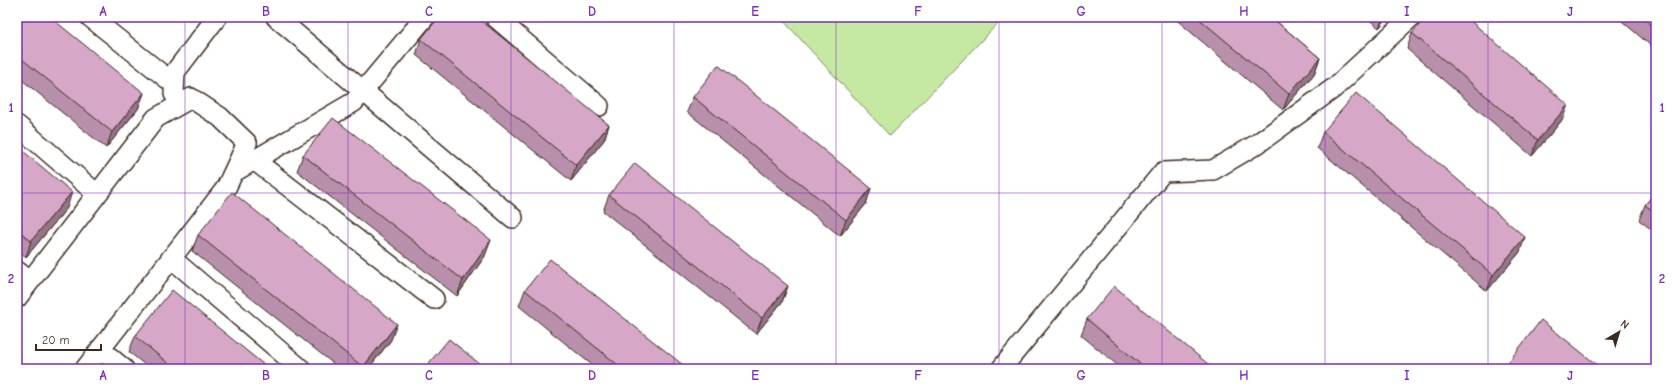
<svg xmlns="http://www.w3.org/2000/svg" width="1673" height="386" font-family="'Comic Neue',sans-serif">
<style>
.green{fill:#c5e9a3;stroke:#808a60}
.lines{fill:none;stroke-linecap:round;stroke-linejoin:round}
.street-casing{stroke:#3b2a1e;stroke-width:22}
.street{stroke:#fff;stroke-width:19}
.wall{fill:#b890ab;stroke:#3b2a1e}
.shaded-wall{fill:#96758b;stroke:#3b2a1e}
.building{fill:#d6a7c7;stroke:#3b2a1e}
.grid{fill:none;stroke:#7b2cbf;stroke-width:1;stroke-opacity:0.55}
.neatline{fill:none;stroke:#7b2cbf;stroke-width:1.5}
.grid-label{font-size:13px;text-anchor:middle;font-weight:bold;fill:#7b2cbf}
</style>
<rect width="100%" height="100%" fill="#fff"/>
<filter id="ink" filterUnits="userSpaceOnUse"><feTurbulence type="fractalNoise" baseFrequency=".025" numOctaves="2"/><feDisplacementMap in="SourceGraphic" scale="8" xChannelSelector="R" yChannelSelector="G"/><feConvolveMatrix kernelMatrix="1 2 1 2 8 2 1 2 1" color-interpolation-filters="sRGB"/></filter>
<g filter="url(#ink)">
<path class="green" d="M 780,17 L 1004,17 L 890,136 Z"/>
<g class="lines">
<g class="street-casing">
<path id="street" d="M 90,17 L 174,84
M 276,17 L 513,218
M 495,17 L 599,106
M 174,94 L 175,72 L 217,17
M 17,125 L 97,194
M 254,160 L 434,299
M 234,172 L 354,102 L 425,17
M 171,258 L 301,369
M 17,271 L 30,281
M 17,298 L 156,118 L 191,98 L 220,117 L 247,143 L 226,188 L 85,369
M 100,349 L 124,369
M 1001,369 L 1163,172 L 1213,170 L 1257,144 L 1334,88 L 1411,17"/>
</g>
<use href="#street" class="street"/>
</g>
<path class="wall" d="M 17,17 L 144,93 L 138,109 L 106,148 L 17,76 Z
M 1173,17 L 1271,17 L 1320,58 L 1314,74 L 1283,110 Z
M 1366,17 L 1388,17 L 1379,28 Z
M 1617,17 L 1656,17 L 1656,50 Z
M 1412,33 L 1562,120 L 1532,156 L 1407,49 Z
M 421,39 L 609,125 L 604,140 L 571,181 L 416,55 Z
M 693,97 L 871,188 L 866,204 L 840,236 L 687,112 Z
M 1323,132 L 1520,252 L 1487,291 L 1317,148 Z
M 17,146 L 67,208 L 26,257 L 17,250 Z
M 303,155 L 485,256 L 457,296 L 297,171 Z
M 1656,191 L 1656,233 L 1639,220 L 1645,205 Z
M 609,195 L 788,286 L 782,302 L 756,334 L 603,211 Z
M 198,235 L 391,340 L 368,369 L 340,369 L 192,251 Z
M 525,290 L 688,369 L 597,369 L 519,306 Z
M 1087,319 L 1214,369 L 1122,369 L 1081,335 Z
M 135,336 L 269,369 L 150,369 L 129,352 Z"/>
<path class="shaded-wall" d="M 1383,17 L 1388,17 L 1379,28 Z
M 1320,58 L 1314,74 L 1283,110 L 1289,94 Z
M 144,93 L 138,109 L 106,148 L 112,132 Z
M 1568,105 L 1562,120 L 1532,156 L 1538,140 Z
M 609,125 L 604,140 L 571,181 L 576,165 Z
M 871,188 L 866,204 L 840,236 L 846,220 Z
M 72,192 L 67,208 L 26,257 L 31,241 Z
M 1525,237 L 1520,252 L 1487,291 L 1493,275 Z
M 491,240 L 485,256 L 457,296 L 463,280 Z
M 788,286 L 782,302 L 756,334 L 762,318 Z
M 397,324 L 391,340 L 368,369 L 362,369 L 363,367 Z"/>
<path class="building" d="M 17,17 L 50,17 L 144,93 L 112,132 L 17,55 Z
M 439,17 L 477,17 L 609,125 L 576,165 L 421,39 Z
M 1197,17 L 1271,17 L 1320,58 L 1289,94 Z
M 1426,17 L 1466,17 L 1568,105 L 1538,140 L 1412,33 Z
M 1642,17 L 1656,17 L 1656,29 Z
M 718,65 L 871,188 L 846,220 L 693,97 Z
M 1356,93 L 1525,237 L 1493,275 L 1323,132 Z
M 333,118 L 491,240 L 463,280 L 303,155 Z
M 17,146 L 72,192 L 31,241 L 17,229 Z
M 635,163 L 788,286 L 762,318 L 609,195 Z
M 1656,191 L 1656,213 L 1645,205 Z
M 232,192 L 397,324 L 363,367 L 198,235 Z
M 550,259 L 688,369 L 623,369 L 525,290 Z
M 1114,286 L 1214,369 L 1146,369 L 1087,319 Z
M 172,290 L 269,369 L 175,369 L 135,336 Z
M 1541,320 L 1602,369 L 1503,369 Z
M 449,339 L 486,369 L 424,369 Z"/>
</g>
<path class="grid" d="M 185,17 L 185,369M 348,17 L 348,369M 511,17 L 511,369M 674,17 L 674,369M 836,17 L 836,369M 999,17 L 999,369M 1162,17 L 1162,369M 1325,17 L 1325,369M 1488,17 L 1488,369M 17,193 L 1656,193"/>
<rect width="1673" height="386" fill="none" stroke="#fff" stroke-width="44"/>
<g transform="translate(1619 332) rotate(38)" stroke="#ffffff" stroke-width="3" paint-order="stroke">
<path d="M0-3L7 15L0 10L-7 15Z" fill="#3b2a1e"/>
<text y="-6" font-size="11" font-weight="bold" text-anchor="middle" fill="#3b2a1e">N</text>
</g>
<path d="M36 344v6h65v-6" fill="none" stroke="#3b2a1e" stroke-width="2"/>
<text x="42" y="344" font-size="12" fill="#3b2a1e" stroke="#ffffff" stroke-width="3" paint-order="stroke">20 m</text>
<rect x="22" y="22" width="1629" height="342" class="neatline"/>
<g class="grid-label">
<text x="103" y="16">A</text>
<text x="266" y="16">B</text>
<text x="429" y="16">C</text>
<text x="592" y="16">D</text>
<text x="755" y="16">E</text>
<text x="918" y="16">F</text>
<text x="1081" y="16">G</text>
<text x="1244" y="16">H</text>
<text x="1407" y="16">I</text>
<text x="1570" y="16">J</text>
<text x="11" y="112">1</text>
<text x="1662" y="112">1</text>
<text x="11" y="283">2</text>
<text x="1662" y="283">2</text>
<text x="103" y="380">A</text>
<text x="266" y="380">B</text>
<text x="429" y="380">C</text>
<text x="592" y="380">D</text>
<text x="755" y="380">E</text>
<text x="918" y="380">F</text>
<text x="1081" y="380">G</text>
<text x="1244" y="380">H</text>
<text x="1407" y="380">I</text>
<text x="1570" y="380">J</text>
</g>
</svg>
